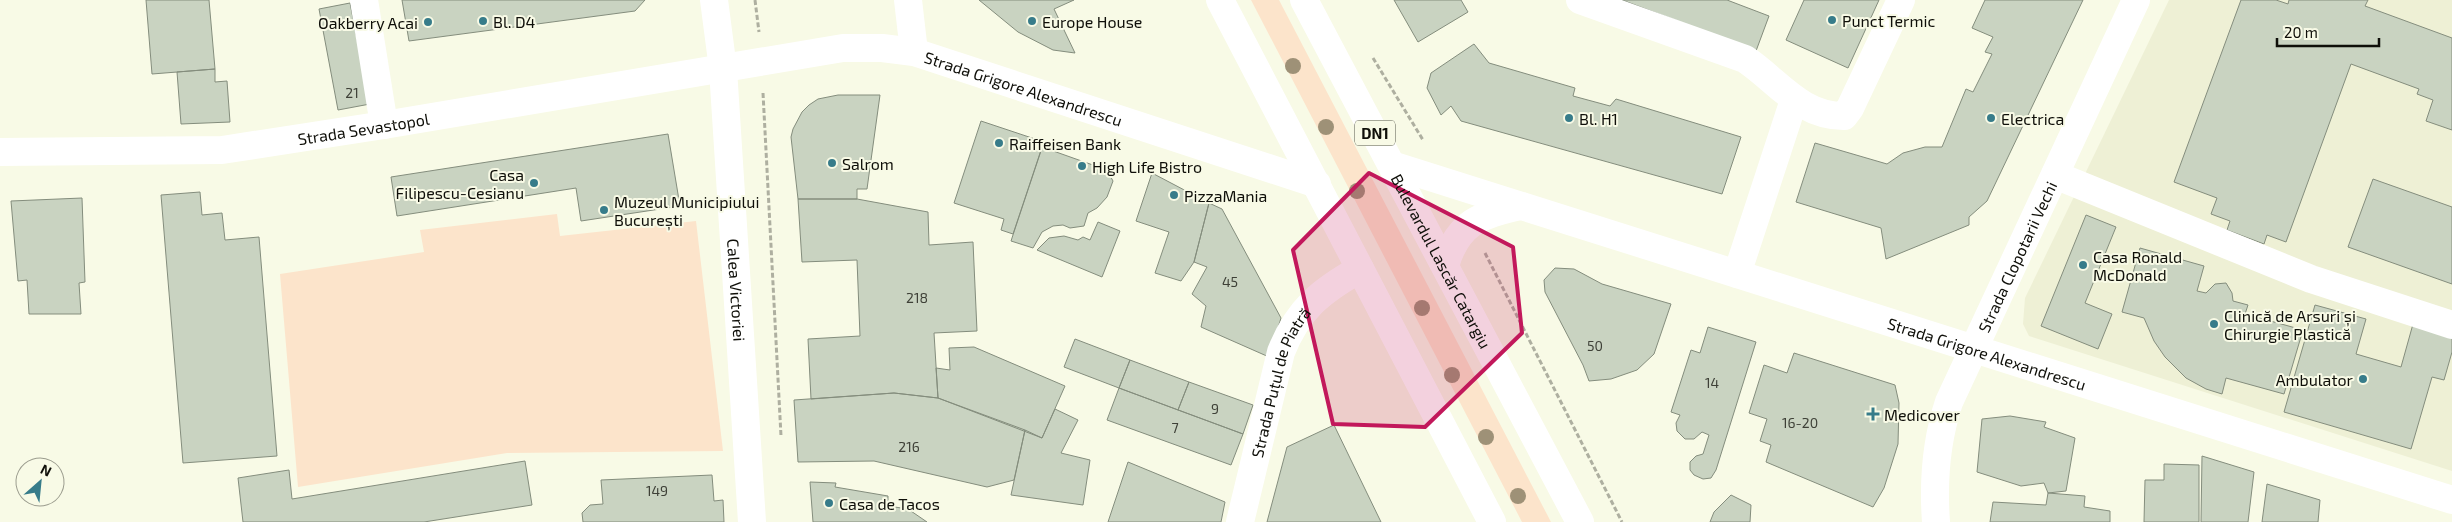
<svg xmlns="http://www.w3.org/2000/svg" width="2452" height="522" font-family="'Exo 2',sans-serif">
<style>
.built{fill:#eef0d5}
.green{fill:#fce4cb}
.building{fill:#c9d3c1;stroke:#848d7d}
.lines{fill:none;stroke-linecap:round;stroke-linejoin:round}
.path{stroke:#aeafa0;stroke-width:3;stroke-dasharray:5 2.5;stroke-linecap:butt}
.minor{stroke:#fff;stroke-width:28}
.major{stroke:#fff;stroke-width:28}
.tree{fill:#9e9177}
.marked{fill:#c2185b;fill-opacity:0.2;stroke:#c2185b;stroke-width:4;stroke-linejoin:round}
.poi-dot{fill:#377c8a;stroke:#f8fae6;stroke-width:2}
.labels{text-anchor:middle;dominant-baseline:central;stroke-width:4;stroke-linejoin:round;paint-order:stroke}
.number-label{font-size:14px;fill:#3e4037}
.shield{fill:#f8fae6;stroke:#55564b;stroke-width:1}
.shield-label{font-size:15px;font-weight:bold;fill:#0f0f09}
.poi-label{font-size:16px;fill:#0f0f09;stroke:#f8fae6;text-anchor:start}
.street-label{font-size:16px;fill:#0f0f09;stroke:#f8fae6}
</style>
<rect width="100%" height="100%" fill="#f8fae6"/>
<path class="built" d="M 2169,0 L 2452,0 L 2452,471 L 2029,336 L 2023,324 L 2025,298 Z"/>
<path class="green" d="M 1251,0 L 1279,0 L 1551,522 L 1522,522 Z
M 557,214 L 560,236 L 696,221 L 723,451 L 507,453 L 298,487 L 280,274 L 424,252 L 420,230 Z"/>
<path class="building" d="M 146,0 L 209,0 L 215,69 L 152,74 Z
M 402,0 L 645,0 L 635,11 L 409,41 Z
M 979,0 L 1074,0 L 1054,9 L 1075,53 L 1053,50 L 1018,32 Z
M 1394,0 L 1461,0 L 1468,12 L 1418,42 Z
M 1622,0 L 1727,0 L 1769,16 L 1756,51 Z
M 1804,0 L 1879,0 L 1848,68 L 1786,40 Z
M 1985,0 L 2083,0 L 1987,201 L 1969,217 L 1969,225 L 1886,259 L 1881,228 L 1796,202 L 1815,143 L 1887,164 L 1903,153 L 1925,147 L 1942,147 L 1966,89 L 1973,92 L 1992,54 L 1985,52 L 1993,37 L 1972,28 Z
M 2241,0 L 2276,0 L 2288,4 L 2289,0 L 2368,0 L 2365,6 L 2452,38 L 2452,130 L 2426,121 L 2433,100 L 2417,94 L 2419,89 L 2351,64 L 2286,242 L 2267,235 L 2264,244 L 2227,230 L 2230,221 L 2211,214 L 2217,198 L 2174,182 Z
M 350,3 L 370,104 L 338,110 L 319,9 Z
M 1474,44 L 1489,63 L 1575,88 L 1573,96 L 1610,106 L 1616,99 L 1741,137 L 1722,194 L 1461,121 L 1451,106 L 1441,115 L 1427,88 L 1431,73 Z
M 215,69 L 215,82 L 227,81 L 230,122 L 181,124 L 177,72 Z
M 838,95 L 880,95 L 867,189 L 857,189 L 857,199 L 798,199 L 791,137 L 793,129 L 802,112 L 809,105 L 818,99 Z
M 981,121 L 1044,142 L 1013,234 L 1001,230 L 1004,219 L 954,203 Z
M 668,134 L 680,206 L 581,221 L 576,188 L 397,216 L 391,177 Z
M 1042,147 L 1107,170 L 1113,181 L 1107,197 L 1097,208 L 1088,213 L 1084,226 L 1070,228 L 1063,225 L 1053,226 L 1042,232 L 1033,248 L 1011,241 Z
M 1152,173 L 1209,203 L 1194,262 L 1181,281 L 1155,273 L 1169,232 L 1136,221 Z
M 2373,179 L 2452,207 L 2452,284 L 2348,247 Z
M 200,192 L 202,215 L 222,213 L 225,240 L 259,237 L 277,456 L 183,463 L 161,195 Z
M 82,198 L 85,282 L 79,283 L 81,314 L 29,314 L 27,280 L 18,281 L 11,201 Z
M 798,199 L 857,199 L 928,212 L 929,245 L 973,242 L 977,331 L 934,333 L 938,398 L 894,393 L 811,399 L 808,339 L 860,336 L 857,260 L 802,262 Z
M 1209,203 L 1222,209 L 1281,318 L 1269,357 L 1201,327 L 1206,306 L 1192,294 L 1207,267 L 1194,262 Z
M 2086,215 L 2116,227 L 2085,303 L 2112,314 L 2098,349 L 2041,326 Z
M 1098,222 L 1120,231 L 1102,277 L 1037,250 L 1049,238 L 1064,236 L 1078,240 L 1083,237 L 1090,240 Z
M 2140,248 L 2204,266 L 2197,291 L 2206,293 L 2215,284 L 2226,283 L 2232,293 L 2233,301 L 2248,305 L 2245,314 L 2303,330 L 2284,394 L 2226,378 L 2222,394 L 2206,389 L 2186,378 L 2165,357 L 2154,341 L 2144,318 L 2122,312 Z
M 1555,268 L 1574,269 L 1602,284 L 1671,304 L 1654,354 L 1637,370 L 1611,379 L 1589,381 L 1583,365 L 1545,292 L 1544,280 Z
M 2315,305 L 2366,319 L 2356,354 L 2401,367 L 2413,324 L 2452,336 L 2452,352 L 2444,380 L 2432,377 L 2411,449 L 2284,412 Z
M 1708,327 L 1756,342 L 1716,470 L 1711,478 L 1703,479 L 1694,475 L 1690,470 L 1690,462 L 1696,456 L 1703,454 L 1709,435 L 1702,432 L 1694,439 L 1685,439 L 1677,431 L 1676,423 L 1680,415 L 1671,412 L 1691,350 L 1700,353 Z
M 1075,339 L 1130,360 L 1119,388 L 1064,367 Z
M 974,347 L 1065,386 L 1042,438 L 938,398 L 936,368 L 950,370 L 949,348 Z
M 1794,353 L 1895,385 L 1899,403 L 1898,444 L 1884,488 L 1873,507 L 1766,462 L 1771,445 L 1760,441 L 1767,419 L 1749,413 L 1764,365 L 1787,373 Z
M 1130,360 L 1189,382 L 1178,410 L 1119,388 Z
M 1189,382 L 1253,405 L 1243,434 L 1178,410 Z
M 1119,388 L 1243,434 L 1231,465 L 1107,420 Z
M 894,393 L 938,398 L 1025,430 L 1014,480 L 987,487 L 874,461 L 798,462 L 794,400 Z
M 1055,409 L 1078,420 L 1061,453 L 1090,460 L 1083,505 L 1011,495 L 1025,430 L 1042,438 Z
M 2010,416 L 2046,422 L 2044,427 L 2075,438 L 2066,491 L 2048,493 L 2044,483 L 2021,486 L 1977,472 L 1982,419 Z
M 1334,425 L 1381,522 L 1267,522 L 1287,447 Z
M 2202,456 L 2254,472 L 2248,522 L 2201,522 Z
M 525,461 L 532,505 L 424,522 L 243,522 L 238,478 L 289,470 L 292,499 Z
M 1128,462 L 1225,502 L 1221,522 L 1108,522 Z
M 2164,464 L 2199,465 L 2199,522 L 2144,522 L 2145,480 L 2164,480 Z
M 712,475 L 714,501 L 723,500 L 724,522 L 583,522 L 582,513 L 590,505 L 603,504 L 601,480 Z
M 810,482 L 836,483 L 835,487 L 888,496 L 888,506 L 908,509 L 927,522 L 813,522 Z
M 2267,484 L 2320,500 L 2318,522 L 2262,522 Z
M 2048,493 L 2085,496 L 2084,507 L 2110,511 L 2110,522 L 1990,522 L 1993,502 L 2046,505 Z
M 1731,495 L 1751,505 L 1750,522 L 1710,522 L 1714,512 Z"/>
<g class="lines">
<path class="path" d="M 755,0 L 759,32
M 1373,58 L 1423,140
M 763,93 L 781,436
M 1485,253 L 1622,522"/>
<g class="minor">
<path d="M 364,0 L 384,125"/>
<path d="M 908,0 L 914,52"/>
<path d="M 1580,0 L 1745,59 C 1778,81 1800,116 1844,116 L 1850,108 L 1901,0"/>
<path id="s1" d="M 0,152 L 222,150 L 384,125 L 843,48 L 882,48 L 914,52 L 1317,184"/>
<path id="s2" d="M 1392,165 L 2452,500"/>
<path d="M 2055,175 L 2311,279 L 2452,325"/>
<path d="M 1445,266 C 1457,223 1481,214 1521,206"/>
<path d="M 1737,274 L 1794,100"/>
<path id="s3" d="M 1240,522 L 1281,352 C 1298,309 1321,291 1360,269"/>
<path id="s4" d="M 1936,522 C 1933,481 1936,441 1949,402 L 2136,0"/>
</g>
<g class="major">
<path id="s5" d="M 714,0 L 723,69 L 752,522"/>
<path d="M 1220,0 L 1492,522"/>
<path id="s6" d="M 1304,0 L 1580,522"/>
</g>
</g>
<g class="tree">
<circle cx="1293" cy="66" r="8"/>
<circle cx="1326" cy="127" r="8"/>
<circle cx="1357" cy="191" r="8"/>
<circle cx="1422" cy="308" r="8"/>
<circle cx="1452" cy="375" r="8"/>
<circle cx="1486" cy="437" r="8"/>
<circle cx="1518" cy="496" r="8"/>
</g>
<path class="marked" d="M 1369,173 L 1513,247 L 1522,333 L 1425,427 L 1333,424 L 1293,250 Z"/>
<g class="poi-dot">
<circle cx="1832" cy="20" r="5"/>
<circle cx="483" cy="21" r="5"/>
<circle cx="1032" cy="21" r="5"/>
<circle cx="428" cy="22" r="5"/>
<circle cx="1569" cy="118" r="5"/>
<circle cx="1991" cy="118" r="5"/>
<circle cx="999" cy="143" r="5"/>
<circle cx="832" cy="163" r="5"/>
<circle cx="1082" cy="166" r="5"/>
<circle cx="534" cy="183" r="5"/>
<circle cx="1174" cy="195" r="5"/>
<circle cx="604" cy="210" r="5"/>
<circle cx="2083" cy="265" r="5"/>
<circle cx="2214" cy="324" r="5"/>
<circle cx="2363" cy="379" r="5"/>
<path d="M1870.5 406.5h5v5h5v5h-5v5h-5v-5h-5v-5h5z"/>
<circle cx="829" cy="503" r="5"/>
</g>
<g class="labels">
<g class="number-label">
<text x="352" y="92">21</text>
<text x="1230" y="281">45</text>
<text x="917" y="297">218</text>
<text x="1595" y="345">50</text>
<text x="1712" y="382">14</text>
<text x="1215" y="408">9</text>
<text x="1800" y="422">16-20</text>
<text x="1175" y="427">7</text>
<text x="909" y="446">216</text>
<text x="657" y="490">149</text>
</g>
<rect class="shield" x="1355" y="120.5" width="40" height="25" rx="4"/>
<g class="shield-label">
<text x="1375" y="133">DN1</text>
</g>
<g class="poi-label">
<text x="1842" y="20">Punct Termic</text>
<text x="493" y="21">Bl. D4</text>
<text x="1042" y="21">Europe House</text>
<text x="418" y="22" text-anchor="end">Oakberry Acai</text>
<text x="1579" y="118">Bl. H1</text>
<text x="2001" y="118">Electrica</text>
<text x="1009" y="143">Raiffeisen Bank</text>
<text x="842" y="163">Salrom</text>
<text x="1092" y="166">High Life Bistro</text>
<text x="524" y="174" text-anchor="end">Casa<tspan x="524" dy="18">Filipescu-Cesianu</tspan></text>
<text x="1184" y="195">PizzaMania</text>
<text x="614" y="201">Muzeul Municipiului<tspan x="614" dy="18">București</tspan></text>
<text x="2093" y="256">Casa Ronald<tspan x="2093" dy="18">McDonald</tspan></text>
<text x="2224" y="315">Clinică de Arsuri și<tspan x="2224" dy="18">Chirurgie Plastică</tspan></text>
<text x="2353" y="379" text-anchor="end">Ambulator</text>
<text x="1884" y="414">Medicover</text>
<text x="839" y="503">Casa de Tacos</text>
</g>
<g class="street-label">
<text stroke="none"><textPath href="#s1" startOffset="1038">Strada Grigore Alexandrescu</textPath></text>
<text stroke="none"><textPath href="#s1" startOffset="365">Strada Sevastopol</textPath></text>
<text stroke="none"><textPath href="#s4" startOffset="282">Strada Clopotarii Vechi</textPath></text>
<text stroke="none"><textPath href="#s6" startOffset="295">Bulevardul Lascăr Catargiu</textPath></text>
<text stroke="none"><textPath href="#s5" startOffset="291">Calea Victoriei</textPath></text>
<text stroke="none"><textPath href="#s2" startOffset="624">Strada Grigore Alexandrescu</textPath></text>
<text stroke="none"><textPath href="#s3" startOffset="146">Strada Puțul de Piatră</textPath></text>
</g>
</g>
<g transform="translate(40 482) rotate(27)"><circle r="24" fill="#f8fae6" stroke="#9b9c8e"/>
<path d="M0-4L9 19L0 12L-9 19Z" fill="#377c8a"/>
<text y="-8" font-size="14" font-weight="bold" text-anchor="middle" fill="#0f0f09">N</text>
</g>
<path d="M2277 38v8h102v-8" fill="none" stroke="#0f0f09" stroke-width="2.5"/>
<text x="2284" y="38" font-size="15" fill="#0f0f09" stroke="#f8fae6" stroke-width="4" paint-order="stroke">20 m</text>
</svg>
